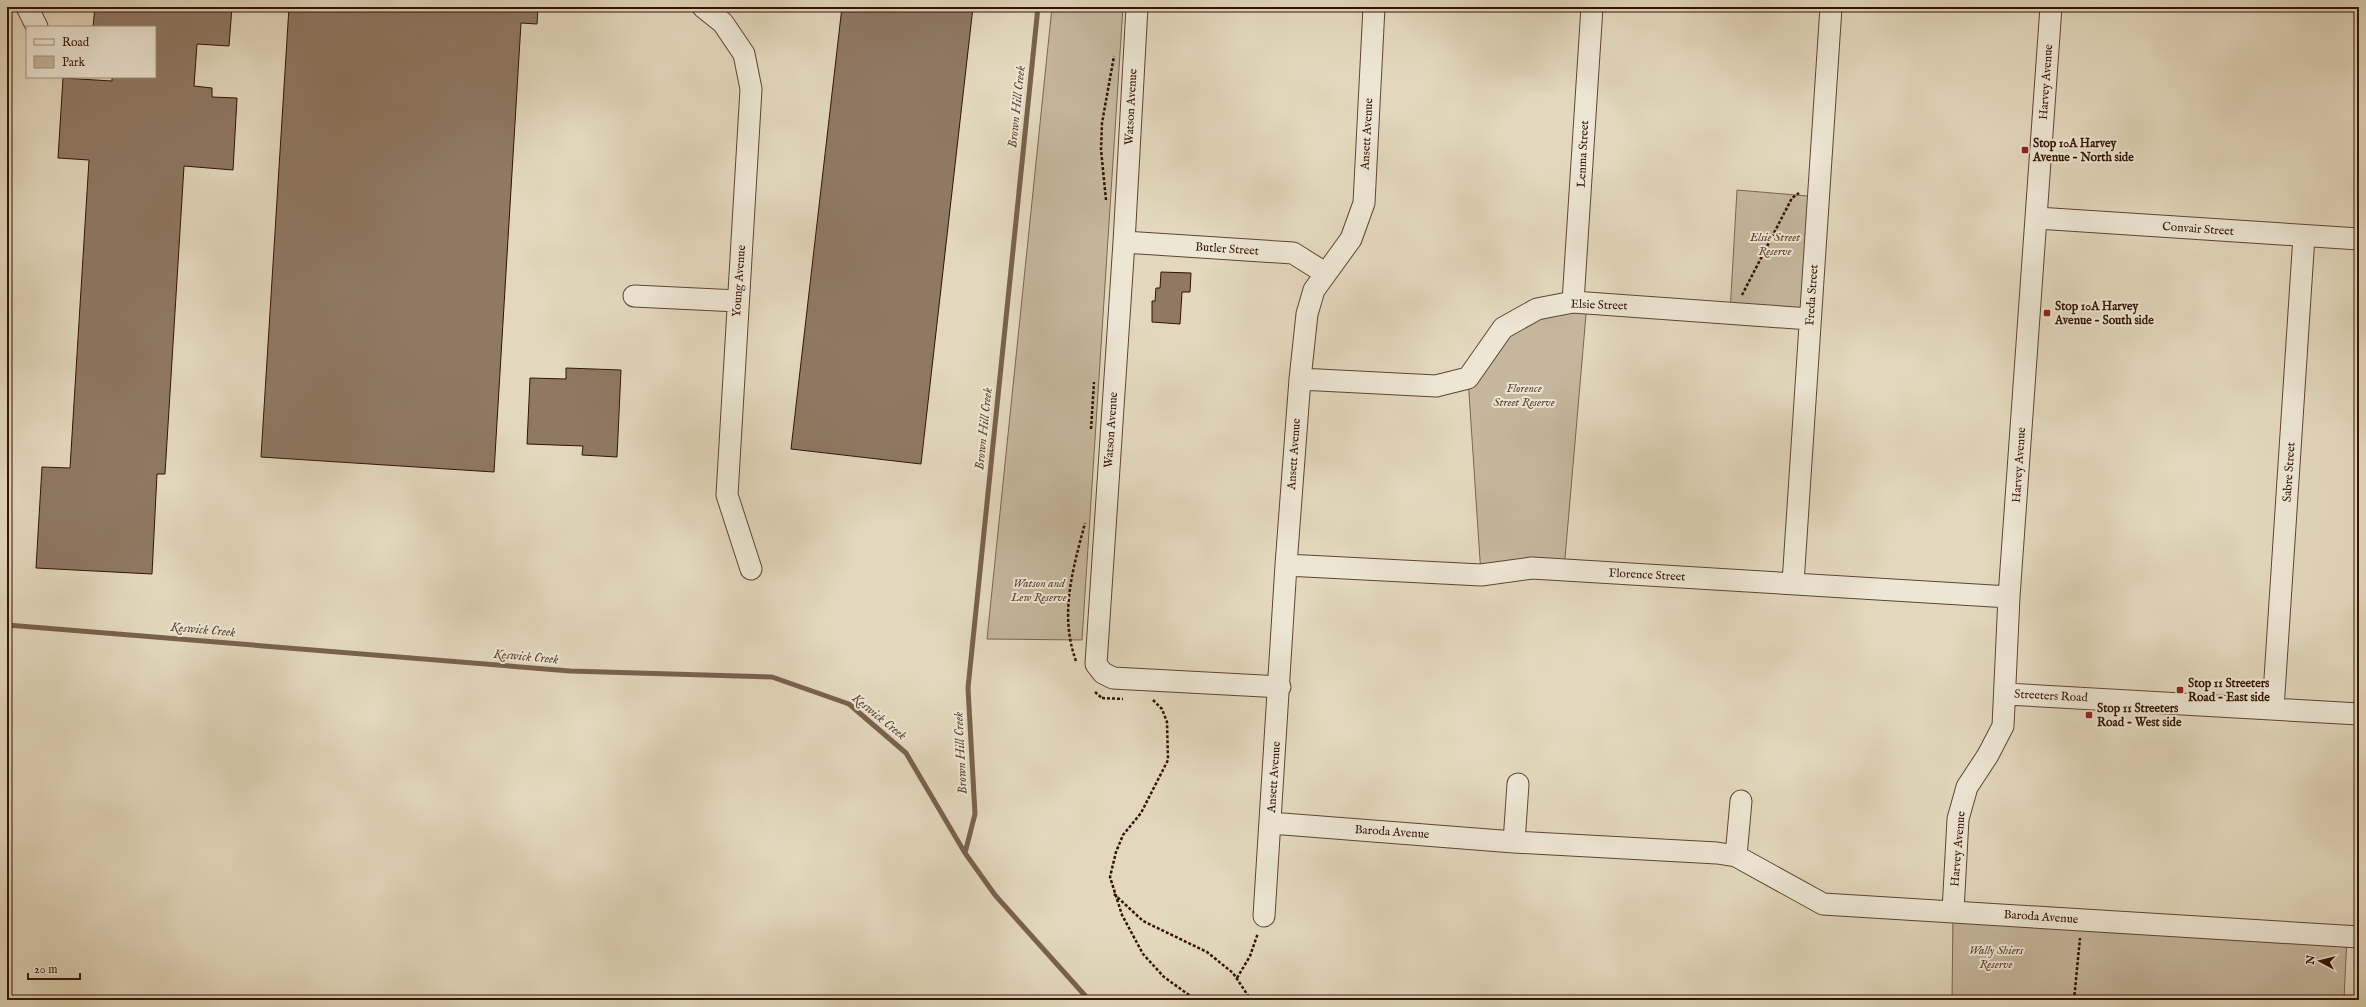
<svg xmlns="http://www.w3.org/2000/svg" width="2366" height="1007" font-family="'IM FELL English',serif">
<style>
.green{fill:#c5b79d;stroke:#7c6550}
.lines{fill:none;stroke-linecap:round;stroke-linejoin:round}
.stream{stroke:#79614d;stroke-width:5}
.building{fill:#8f7964;stroke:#331303}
.minor-casing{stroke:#5f4432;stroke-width:23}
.path{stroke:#331303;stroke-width:2.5;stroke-dasharray:3 2;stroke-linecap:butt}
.minor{stroke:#ede6d4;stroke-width:21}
.poi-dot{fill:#8f2418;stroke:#ede6d4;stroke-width:1.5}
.labels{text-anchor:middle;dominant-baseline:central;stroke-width:4;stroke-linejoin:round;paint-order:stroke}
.street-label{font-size:12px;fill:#331303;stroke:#ede6d4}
.poi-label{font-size:12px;font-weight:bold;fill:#331303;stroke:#ede6d4;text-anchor:start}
.park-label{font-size:12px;font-style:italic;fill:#5f4431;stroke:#ede6d4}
.water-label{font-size:13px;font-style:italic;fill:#614734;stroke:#ede6d4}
</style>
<rect width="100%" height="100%" fill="#e3d8bd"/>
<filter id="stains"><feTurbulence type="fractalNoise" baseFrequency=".005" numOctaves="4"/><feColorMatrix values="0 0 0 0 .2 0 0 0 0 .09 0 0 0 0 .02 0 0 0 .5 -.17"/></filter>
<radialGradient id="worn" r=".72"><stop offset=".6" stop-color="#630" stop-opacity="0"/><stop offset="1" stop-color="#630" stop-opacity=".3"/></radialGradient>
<path class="green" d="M 1052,7 L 1123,7 L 1082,640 L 987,639 Z
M 1737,190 L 1819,197 L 1810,319 L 1730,313 Z
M 1587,303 L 1564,570 L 1481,575 L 1468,378 L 1503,328 Z
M 1953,911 L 2347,936 L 2344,1000 L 1952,1000 Z"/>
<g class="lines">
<path class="stream" d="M 7,625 L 570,671 L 772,677 L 849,704 L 906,753 L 965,853 L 995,895 L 1089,1000
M 965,853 L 975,814 L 968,688 L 1038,7"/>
</g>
<path class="building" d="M 95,7 L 232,7 L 229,46 L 197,44 L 194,86 L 212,88 L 212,97 L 237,98 L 233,170 L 184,166 L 165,474 L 157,474 L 152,574 L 36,568 L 42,467 L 70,468 L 89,160 L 58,158 L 63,78 L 112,81 L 112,77 L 155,77 L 155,27 L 93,27 Z
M 289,7 L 538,7 L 537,24 L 521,23 L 494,472 L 261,457 Z
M 842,7 L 973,7 L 921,464 L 791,449 Z
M 1161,272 L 1191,273 L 1190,292 L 1182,292 L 1180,324 L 1152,322 L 1152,301 L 1155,301 L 1156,288 L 1160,288 Z
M 566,368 L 621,370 L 617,457 L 582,455 L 583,446 L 527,444 L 530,378 L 566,379 Z"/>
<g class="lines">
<g class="minor-casing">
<path id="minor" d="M 27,7 L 37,27
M 703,7 L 723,23 L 744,54 L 751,89 L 727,495 L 751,569
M 1137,7 L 1124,242 L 1096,664 L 1103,673 L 1113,678 L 1280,687
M 2037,218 L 2359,239
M 1124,242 L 1293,253 L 1325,273
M 634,296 L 738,301
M 1573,302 L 1592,7
M 1300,379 L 1436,386 L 1468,378 L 1503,328 L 1537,309 L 1573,302 L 1810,319
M 1286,565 L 1481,575 L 1532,568 L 2009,597
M 1793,583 L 1831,7
M 2006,694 L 2359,714
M 2273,709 L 2304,236
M 1270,823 L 1514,842 L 1717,853 L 1736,856 L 1823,904 L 2359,937
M 1514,842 L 1518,784
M 1736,856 L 1741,801
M 1953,911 L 1958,819 L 1967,787 L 1988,755 L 2003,726 L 2009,597 L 2051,7
M 1264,916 L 1286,565 L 1300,379 L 1307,314 L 1314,290 L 1351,239 L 1364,203 L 1374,7"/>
</g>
<path class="path" d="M 1106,200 L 1101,150 L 1102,123 L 1114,56
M 1742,295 L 1792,198 L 1799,193
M 1091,429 L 1094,382
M 1076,661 C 1059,614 1073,569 1085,523
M 1095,692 L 1102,698
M 1102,698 L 1123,699
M 1153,700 L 1162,709 L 1167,722 L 1168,760 L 1141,813 L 1123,835 L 1116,852 L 1110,877 L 1122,915 L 1143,954 L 1164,977 L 1196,1000
M 1114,894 L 1143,921 L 1207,952 L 1233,973 L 1251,1000
M 1237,978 L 1250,956 L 1258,933
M 2074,1000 L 2080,938"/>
<use href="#minor" class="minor"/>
</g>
<g class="poi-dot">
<rect x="2021" y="146" width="8" height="8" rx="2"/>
<rect x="2043" y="309" width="8" height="8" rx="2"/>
<rect x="2176" y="686" width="8" height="8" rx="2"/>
<rect x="2085" y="711" width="8" height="8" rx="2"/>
</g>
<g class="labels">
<g class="street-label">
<text transform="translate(2046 82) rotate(-86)">Harvey Avenue</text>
<text transform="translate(1131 107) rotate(-87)">Watson Avenue</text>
<text transform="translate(1367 134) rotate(-87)">Ansett Avenue</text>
<text transform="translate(1583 154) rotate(-87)">Lenma Street</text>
<text transform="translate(2198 229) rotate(4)">Convair Street</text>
<text transform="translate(1227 249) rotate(4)">Butler Street</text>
<text transform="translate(739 281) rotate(-86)">Young Avenue</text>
<text transform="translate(1812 295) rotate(-86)">Freda Street</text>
<text transform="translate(1599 305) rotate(2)">Elsie Street</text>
<text transform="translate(1111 430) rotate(-86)">Watson Avenue</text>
<text transform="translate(1294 454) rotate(-86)">Ansett Avenue</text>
<text transform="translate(2019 465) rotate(-86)">Harvey Avenue</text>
<text transform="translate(2289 472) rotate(-86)">Sabre Street</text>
<text transform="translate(1647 575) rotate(3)">Florence Street</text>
<text transform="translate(2051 696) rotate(3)">Streeters Road</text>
<text transform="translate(1274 777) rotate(-86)">Ansett Avenue</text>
<text transform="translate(1392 832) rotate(4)">Baroda Avenue</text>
<text transform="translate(1958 849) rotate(-85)">Harvey Avenue</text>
<text transform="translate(2041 917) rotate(4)">Baroda Avenue</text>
</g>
<g class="poi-label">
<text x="2033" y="143">Stop 10A Harvey<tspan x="2033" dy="14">Avenue - North side</tspan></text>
<text x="2055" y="306">Stop 10A Harvey<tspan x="2055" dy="14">Avenue - South side</tspan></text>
<text x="2188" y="683">Stop 11 Streeters<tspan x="2188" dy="14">Road - East side</tspan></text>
<text x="2097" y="708">Stop 11 Streeters<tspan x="2097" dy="14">Road - West side</tspan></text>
</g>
<g class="park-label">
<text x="1775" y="237">Elsie Street<tspan x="1775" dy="14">Reserve</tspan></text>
<text x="1524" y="388">Florence<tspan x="1524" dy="14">Street Reserve</tspan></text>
<text x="1039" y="583">Watson and<tspan x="1039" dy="14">Lew Reserve</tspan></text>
<text x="1996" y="950">Wally Shiers<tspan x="1996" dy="14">Reserve</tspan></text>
</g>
<g class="water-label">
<text transform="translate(1017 107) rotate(-84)">Brown Hill Creek</text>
<text transform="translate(984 429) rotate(-84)">Brown Hill Creek</text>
<text transform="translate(203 630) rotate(5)">Keswick Creek</text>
<text transform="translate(526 657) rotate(5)">Keswick Creek</text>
<text transform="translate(879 717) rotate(39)">Keswick Creek</text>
<text transform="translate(961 753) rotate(-93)">Brown Hill Creek</text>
</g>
</g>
<rect width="2366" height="1007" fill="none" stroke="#e3d8bd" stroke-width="24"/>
<rect x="8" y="8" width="2350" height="991" fill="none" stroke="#331303" stroke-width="2"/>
<rect x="12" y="12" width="2342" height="983" fill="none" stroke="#331303"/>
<rect x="26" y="26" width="130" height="52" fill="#ede6d4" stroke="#a39280"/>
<rect x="34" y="39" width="20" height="6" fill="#ede6d4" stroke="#a39280"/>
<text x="62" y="46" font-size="12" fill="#331303">Road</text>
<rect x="34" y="56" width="20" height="12" fill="#c5b79d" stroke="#a39280"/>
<text x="62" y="66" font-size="12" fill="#331303">Park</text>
<g transform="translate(2320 961) rotate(277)" stroke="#ede6d4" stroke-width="3" paint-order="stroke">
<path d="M0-3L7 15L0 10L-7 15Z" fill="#331303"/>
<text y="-6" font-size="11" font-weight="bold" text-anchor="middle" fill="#331303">N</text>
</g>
<path d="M28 973v6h52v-6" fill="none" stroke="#331303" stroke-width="2"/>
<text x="34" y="973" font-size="12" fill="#331303" stroke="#ede6d4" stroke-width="3" paint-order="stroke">20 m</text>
<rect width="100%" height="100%" filter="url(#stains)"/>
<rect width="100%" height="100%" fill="url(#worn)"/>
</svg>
